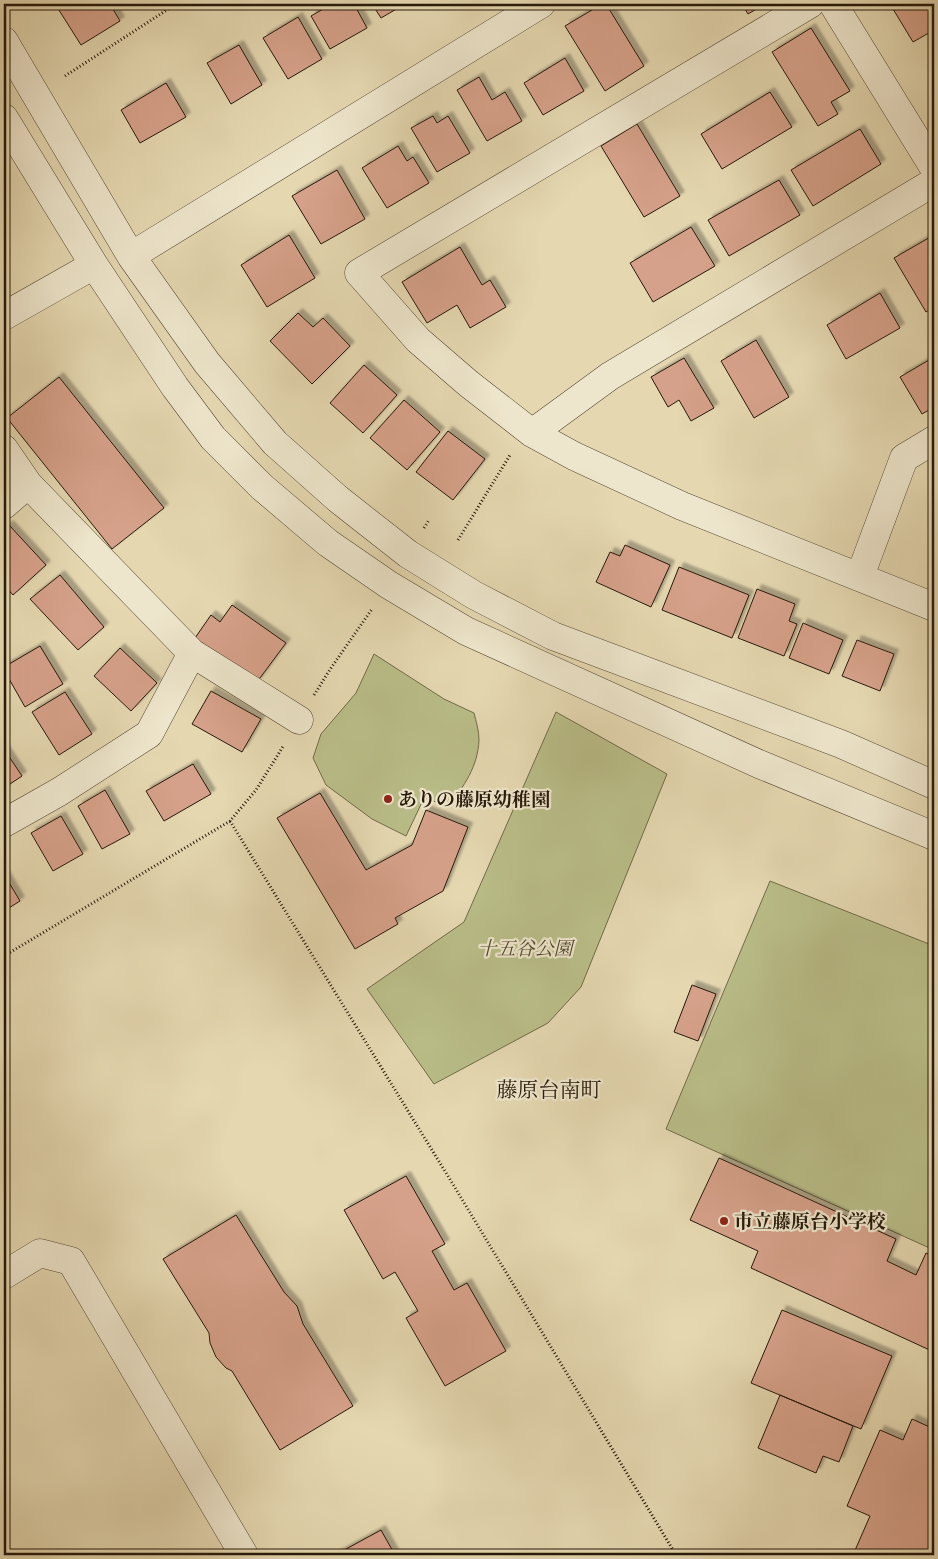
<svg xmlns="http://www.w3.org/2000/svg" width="938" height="1559" font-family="'IM FELL Great Primer','Noto Serif JP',serif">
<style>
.green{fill:#b9bd88;stroke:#706b49}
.building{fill:#d6a18a;stroke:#26190a;filter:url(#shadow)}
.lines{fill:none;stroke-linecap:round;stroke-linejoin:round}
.minor-casing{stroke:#564934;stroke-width:29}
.path{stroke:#26190a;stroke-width:3;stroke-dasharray:1 2.5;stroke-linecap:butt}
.minor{stroke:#eee6cc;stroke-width:28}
.poi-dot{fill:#8f2418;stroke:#eee6cc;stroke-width:2}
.labels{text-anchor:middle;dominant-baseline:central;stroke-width:4.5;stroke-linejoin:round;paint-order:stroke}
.poi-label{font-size:19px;font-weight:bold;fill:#26190a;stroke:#eee6cc;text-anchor:start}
.park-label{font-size:19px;font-style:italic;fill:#524a30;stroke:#eee6cc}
.quarter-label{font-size:21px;fill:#26190a;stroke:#eee6cc}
</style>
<defs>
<filter id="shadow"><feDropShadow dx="4.5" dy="-4.5" stdDeviation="1" flood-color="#0004"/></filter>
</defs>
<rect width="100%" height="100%" fill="#e5d8b1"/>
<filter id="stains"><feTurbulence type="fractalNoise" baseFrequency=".004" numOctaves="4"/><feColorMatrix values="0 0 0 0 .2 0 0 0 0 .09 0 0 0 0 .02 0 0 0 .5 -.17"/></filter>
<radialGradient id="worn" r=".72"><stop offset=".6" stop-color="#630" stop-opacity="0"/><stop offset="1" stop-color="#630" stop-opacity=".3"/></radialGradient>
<path class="green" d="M 374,654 L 444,699 L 474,713 C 476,721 479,731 479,740 C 478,766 464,787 448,806 L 424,798 L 406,836 L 372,819 L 326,785 L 313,758 L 321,734 L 356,693 Z
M 556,712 L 667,774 L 581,987 L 548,1023 L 434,1084 L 367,989 L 464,922 Z
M 770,881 L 934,946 L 934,1250 L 666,1129 Z"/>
<path class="building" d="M 63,4 L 110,4 L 120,21 L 81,45 L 57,7 Z
M 332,4 L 354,4 L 367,28 L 330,49 L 311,16 Z
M 372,4 L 405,4 L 381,18 Z
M 602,4 L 606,4 L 644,66 L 605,91 L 565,26 Z
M 742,4 L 765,4 L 748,14 Z
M 890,4 L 934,4 L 934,30 L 913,42 Z
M 298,17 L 322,59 L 288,79 L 263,38 Z
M 811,28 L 850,91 L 831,102 L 838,114 L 818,126 L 772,52 Z
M 239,45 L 262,85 L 231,104 L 207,63 Z
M 565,58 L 584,91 L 543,115 L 524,83 Z
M 479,77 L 492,100 L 505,92 L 522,121 L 487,141 L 457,90 Z
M 166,83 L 186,117 L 140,143 L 121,110 Z
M 770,92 L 792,127 L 722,169 L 701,134 Z
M 433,116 L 437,123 L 448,116 L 470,153 L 437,172 L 411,128 Z
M 637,124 L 680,196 L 644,217 L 601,146 Z
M 860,129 L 881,164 L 813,206 L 791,170 Z
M 398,146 L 407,161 L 413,157 L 429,183 L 387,208 L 362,168 Z
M 337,170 L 365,219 L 321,244 L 292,196 Z
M 779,180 L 800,215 L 729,256 L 708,220 Z
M 691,227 L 715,266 L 653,302 L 630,263 Z
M 289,235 L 315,278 L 267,307 L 241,265 Z
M 932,236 L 934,240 L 934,307 L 926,312 L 894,258 Z
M 460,247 L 482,285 L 490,280 L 506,307 L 470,328 L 457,305 L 427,323 L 402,282 Z
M 880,293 L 900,328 L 846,359 L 827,325 Z
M 298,313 L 313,327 L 323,318 L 350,346 L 312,384 L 270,341 Z
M 756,340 L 789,397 L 754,418 L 721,361 Z
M 934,357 L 934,407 L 922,414 L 900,377 Z
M 684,358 L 714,408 L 691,421 L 679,400 L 668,407 L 651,377 Z
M 364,365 L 397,395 L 363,433 L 330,403 Z
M 59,377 L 164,508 L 112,549 L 7,418 Z
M 404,400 L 440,432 L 407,470 L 370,438 Z
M 448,431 L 485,459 L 453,500 L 416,472 Z
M 9,525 L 46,565 L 13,595 L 4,585 L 4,529 Z
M 625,545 L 670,565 L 651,607 L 596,582 L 610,552 L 620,556 Z
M 679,567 L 749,595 L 732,638 L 662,610 Z
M 60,575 L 104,627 L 78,650 L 30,599 Z
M 757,589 L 795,604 L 789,621 L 797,624 L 784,656 L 738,638 Z
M 232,605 L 286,643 L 257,682 L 195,638 L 211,615 L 220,622 Z
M 803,623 L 843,640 L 829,674 L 789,658 Z
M 857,640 L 894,654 L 880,691 L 842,676 Z
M 40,646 L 63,684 L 25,707 L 4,670 L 4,667 Z
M 120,648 L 157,683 L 131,711 L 94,676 Z
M 211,691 L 261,719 L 242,752 L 192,724 Z
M 65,692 L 92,734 L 59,755 L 32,712 Z
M 4,749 L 22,776 L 4,788 Z
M 193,764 L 211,794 L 164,821 L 146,791 Z
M 105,790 L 130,834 L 102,849 L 78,806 Z
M 320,793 L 366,870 L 412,845 L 426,810 L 468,827 L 443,891 L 395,918 L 398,924 L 355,949 L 277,818 Z
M 61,816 L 83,854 L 53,871 L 31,833 Z
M 4,874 L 20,901 L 4,911 Z
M 692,985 L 716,994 L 698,1041 L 674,1032 Z
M 719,1158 L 896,1239 L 887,1261 L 916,1275 L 926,1253 L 934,1257 L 934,1352 L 751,1268 L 758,1251 L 690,1220 Z
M 406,1176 L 445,1244 L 432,1251 L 454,1290 L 467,1283 L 506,1351 L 445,1386 L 406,1318 L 418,1311 L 395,1272 L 383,1279 L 344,1210 Z
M 236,1215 L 284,1292 L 297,1306 L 303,1324 L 353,1406 L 280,1450 L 232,1371 L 226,1368 L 216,1357 L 210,1343 L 209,1333 L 163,1259 Z
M 782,1310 L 892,1356 L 861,1429 L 751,1383 Z
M 780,1395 L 853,1426 L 839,1462 L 823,1456 L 816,1473 L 758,1448 Z
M 912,1419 L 934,1429 L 934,1555 L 853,1555 L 870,1516 L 847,1506 L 880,1430 L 903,1440 Z
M 381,1530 L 395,1555 L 335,1555 Z"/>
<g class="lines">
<g class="minor-casing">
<path id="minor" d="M 810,4 L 359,273 L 418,340 L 469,384 L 532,433 L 574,456 L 682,506 L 934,607
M 833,4 L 934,168
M 4,41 L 131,256 L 207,363 L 275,443 L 338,499 L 408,554 L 474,595 L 553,636 L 841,744 L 934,785
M 4,118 L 94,265 L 175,387 L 213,438 L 262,487 L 328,543 L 389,585 L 466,631 L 759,764 L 934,836
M 131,256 L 541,4
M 4,316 L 94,265
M 532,433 L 610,376 L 934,182
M 4,449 L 28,484 L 192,653 L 299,720
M 4,505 L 28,484
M 860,576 L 904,458 L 934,440
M 4,823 L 59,792 L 149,734 L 192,653
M 4,1275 L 40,1253 L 71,1261 L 244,1555"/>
</g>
<path class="path" d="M 65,76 L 176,4
M 424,528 L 429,520
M 458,540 L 510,455
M 314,695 L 331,668 L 372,609
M 230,821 L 451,1181 L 676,1555
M 4,956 L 230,821 L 256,790 L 284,745"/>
<use href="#minor" class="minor"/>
</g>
<g class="poi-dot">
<circle cx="388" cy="799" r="5"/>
<circle cx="724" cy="1221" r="5"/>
</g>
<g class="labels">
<g class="poi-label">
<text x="398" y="799">ありの藤原幼稚園</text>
<text x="734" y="1221">市立藤原台小学校</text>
</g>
<g class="park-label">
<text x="525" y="948">十五谷公園</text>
</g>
<g class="quarter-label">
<text x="549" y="1090">藤原台南町</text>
</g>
</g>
<rect width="938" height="1559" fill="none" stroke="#e5d8b1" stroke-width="20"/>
<rect x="5" y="5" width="928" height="1549" fill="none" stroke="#26190a" stroke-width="2.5"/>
<rect x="10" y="10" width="918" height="1539" fill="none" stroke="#26190a"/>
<rect width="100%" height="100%" filter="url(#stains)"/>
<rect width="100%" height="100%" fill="url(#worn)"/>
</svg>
